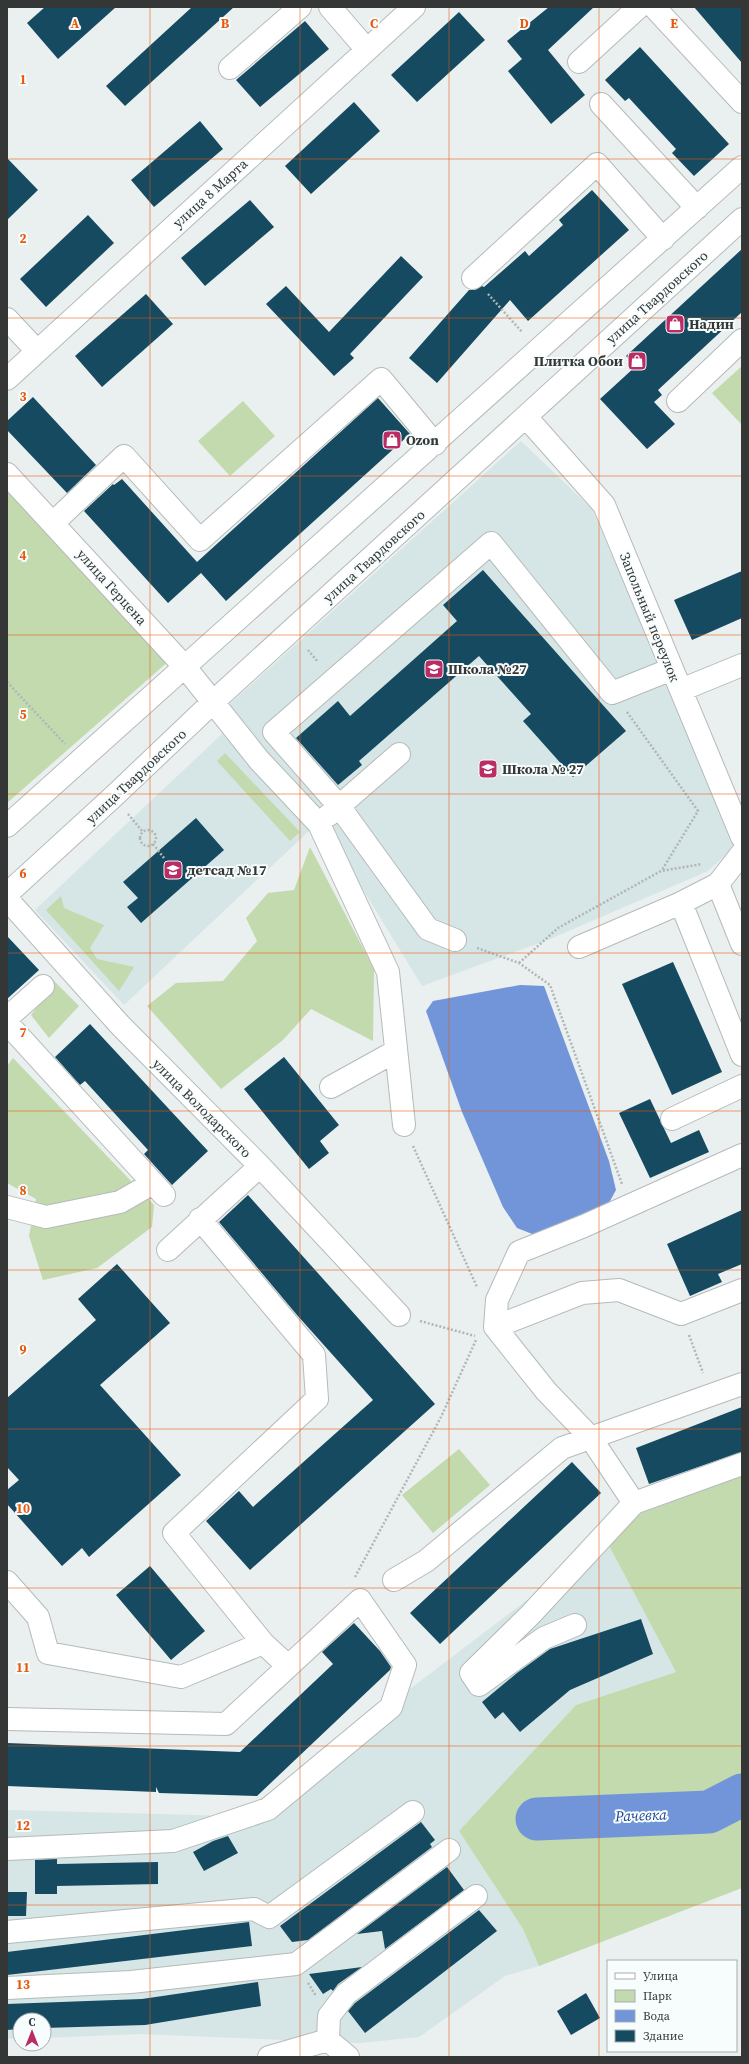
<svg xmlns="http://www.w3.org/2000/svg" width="749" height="2064" font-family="'Source Serif 4',serif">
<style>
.built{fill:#d6e5e5}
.green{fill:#c2daad}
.water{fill:#7295da}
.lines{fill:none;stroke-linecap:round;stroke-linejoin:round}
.river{stroke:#7295da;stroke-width:43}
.building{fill:#154a61}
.minor-casing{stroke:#b5baba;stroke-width:24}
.path{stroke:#b1b5b5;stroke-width:2.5;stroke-dasharray:2 2;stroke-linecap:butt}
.minor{stroke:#fff;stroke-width:22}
.grid{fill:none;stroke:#e8590c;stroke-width:1;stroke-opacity:0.55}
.labels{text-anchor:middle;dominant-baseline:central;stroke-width:4;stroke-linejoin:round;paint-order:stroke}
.street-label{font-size:14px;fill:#353737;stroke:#f7fcfc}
.poi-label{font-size:14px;font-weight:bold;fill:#353737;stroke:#f7fcfc;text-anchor:start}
.water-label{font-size:15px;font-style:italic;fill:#1f4495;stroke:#f7fcfc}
.grid-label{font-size:13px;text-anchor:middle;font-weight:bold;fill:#e8590c;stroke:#f7fcfc;stroke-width:4;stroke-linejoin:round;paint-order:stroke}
</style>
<rect width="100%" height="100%" fill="#eaefef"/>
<path class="built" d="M 521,441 L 592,509 L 736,845 L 708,871 L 550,939 L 422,986 L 324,826 L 221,712 Z
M 222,734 L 311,829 L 124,1005 L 35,910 Z
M 606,1540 L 676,1672 L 576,1705 L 459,1831 L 523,1929 L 539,1966 L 505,1976 L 419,2037 L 360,2043 L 139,2034 L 44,2038 L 44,2020 L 20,2020 L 20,2038 L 7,2039 L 7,1810 L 233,1816 L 294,1777 Z"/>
<path class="green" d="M 742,366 L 742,425 L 712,393 Z
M 243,401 L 275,436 L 230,476 L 198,441 Z
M 7,487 L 170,660 L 7,803 Z
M 225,753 L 300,832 L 290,841 L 217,761 Z
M 310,847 L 374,969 L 373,1041 L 311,1009 L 283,1040 L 221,1089 L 147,1006 L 176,983 L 223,981 L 257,941 L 246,918 L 268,893 L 294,890 Z
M 61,896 L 64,908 L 104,925 L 90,948 L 97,959 L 134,967 L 119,991 L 46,910 Z
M 51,978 L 79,1006 L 49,1038 L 31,1015 L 46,995 Z
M 13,1058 L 154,1205 L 152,1227 L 97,1268 L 43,1280 L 29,1236 L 36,1199 L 7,1183 L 7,1066 Z
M 459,1449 L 490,1485 L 433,1533 L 402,1495 Z
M 742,1476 L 742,1888 L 539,1966 L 523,1929 L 459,1831 L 576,1705 L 676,1672 L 606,1540 L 636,1515 Z"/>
<path class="water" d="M 520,985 L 544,986 L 609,1161 L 616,1190 L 604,1212 L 540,1237 L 517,1228 L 503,1207 L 462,1112 L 426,1011 L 433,1001 Z"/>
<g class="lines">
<path class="river" d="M 537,1819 L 709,1812 L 742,1795"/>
</g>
<path class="building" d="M 45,7 L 116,7 L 58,59 L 27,23 Z
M 192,7 L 234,7 L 125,106 L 106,86 Z
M 549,7 L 594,7 L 548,50 L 585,95 L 551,124 L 508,71 L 522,59 L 507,41 Z
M 694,7 L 742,7 L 742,63 Z
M 459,12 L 485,40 L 417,102 L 391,75 Z
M 305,21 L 329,49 L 260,107 L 236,80 Z
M 640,47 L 729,144 L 694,176 L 672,153 L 676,149 L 629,98 L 625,101 L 605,80 Z
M 354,102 L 380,131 L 311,194 L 285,166 Z
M 200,121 L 223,149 L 154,207 L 131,180 Z
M 7,158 L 38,190 L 7,220 Z
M 592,190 L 629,230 L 528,321 L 510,300 L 437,383 L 409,358 L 469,290 L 475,290 L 482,286 L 484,287 L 525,251 L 529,256 L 563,225 L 559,220 Z
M 250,200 L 274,227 L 205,286 L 181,258 Z
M 88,215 L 114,243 L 46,307 L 20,279 Z
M 742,249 L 742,312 L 658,390 L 662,395 L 654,402 L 675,424 L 647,449 L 600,399 L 636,366 L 626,356 Z
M 401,256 L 423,277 L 350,354 L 354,358 L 334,376 L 266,304 L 286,286 L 329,332 Z
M 146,294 L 173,324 L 102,387 L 75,356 Z
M 33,397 L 96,465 L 67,493 L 7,430 L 7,421 Z
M 378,398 L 410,434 L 226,601 L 201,573 L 168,603 L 84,511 L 113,484 L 114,485 L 122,479 L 197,562 Z
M 483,570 L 626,731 L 573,777 L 523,721 L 531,714 L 479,656 L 359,761 L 362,765 L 338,785 L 296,738 L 338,701 L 350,716 L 457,621 L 443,605 Z
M 742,571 L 742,618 L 692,640 L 674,600 Z
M 196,818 L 224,850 L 141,923 L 127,907 L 138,898 L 123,882 Z
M 7,936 L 39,970 L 7,999 Z
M 673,962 L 722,1072 L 672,1095 L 622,984 Z
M 90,1024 L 208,1151 L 172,1185 L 144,1154 L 148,1150 L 85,1081 L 80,1085 L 55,1057 Z
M 284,1057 L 339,1125 L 320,1141 L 329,1153 L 309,1169 L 244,1089 Z
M 650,1099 L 671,1143 L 699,1130 L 709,1152 L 650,1178 L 619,1113 Z
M 248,1195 L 435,1404 L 250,1570 L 206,1521 L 239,1491 L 253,1507 L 373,1400 L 297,1315 L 219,1222 Z
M 742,1210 L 742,1264 L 718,1274 L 722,1282 L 690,1296 L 667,1244 Z
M 117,1264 L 170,1323 L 100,1385 L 181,1475 L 89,1557 L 82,1548 L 62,1566 L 7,1504 L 7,1490 L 19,1480 L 7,1467 L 7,1398 L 96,1320 L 78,1299 Z
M 742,1407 L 742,1452 L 649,1484 L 636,1448 Z
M 572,1462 L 601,1493 L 440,1644 L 410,1613 Z
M 150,1566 L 205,1631 L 171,1660 L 116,1595 Z
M 641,1619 L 653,1654 L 570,1690 L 520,1732 L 503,1712 L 495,1719 L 482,1702 L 517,1673 L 550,1649 Z
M 354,1623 L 380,1651 L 391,1667 L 390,1670 L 257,1796 L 159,1793 L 156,1787 L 156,1792 L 7,1786 L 7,1743 L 240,1752 L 333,1664 L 322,1652 Z
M 421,1822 L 435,1840 L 430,1844 L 432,1847 L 308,1940 L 292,1942 L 280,1926 Z
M 228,1836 L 238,1853 L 204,1871 L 193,1852 L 213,1841 Z
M 57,1859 L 57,1864 L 158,1862 L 158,1884 L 57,1886 L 57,1894 L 35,1894 L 35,1860 Z
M 447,1867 L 464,1890 L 385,1949 L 382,1931 L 357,1934 Z
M 7,1892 L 27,1892 L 26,1916 L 7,1916 Z
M 479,1910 L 497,1931 L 365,2033 L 348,2011 L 355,2003 Z
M 249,1922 L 252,1946 L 7,1975 L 7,1952 Z
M 362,1967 L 338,1984 L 333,1991 L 331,1989 L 323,1994 L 309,1974 Z
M 258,1982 L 261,2006 L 145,2025 L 44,2028 L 44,2020 L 20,2020 L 20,2029 L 7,2030 L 7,2004 L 142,1999 Z
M 586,1993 L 600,2018 L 571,2035 L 557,2011 Z"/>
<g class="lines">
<g class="minor-casing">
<path id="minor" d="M 330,7 L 367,50
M 654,7 L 742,102
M 579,62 L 639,7
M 230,68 L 300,7
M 601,104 L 697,208
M 473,278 L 597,164 L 663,239
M 7,319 L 37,351
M 7,379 L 414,7
M 678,401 L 742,340
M 526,417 L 604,505 L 742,837
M 7,474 L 185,667 L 259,760 L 319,824 L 388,972 L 404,1125
M 53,523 L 124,456 L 200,540 L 381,379 L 435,444
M 681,690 L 742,665
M 329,815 L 399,754
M 7,826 L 742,167
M 742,853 L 718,884 L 742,944
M 718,884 L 681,903 L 742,1055
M 7,894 L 113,797 L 213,702 L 742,219
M 7,899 L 120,1025 L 260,1166 L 399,1315
M 455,940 L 428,929 L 339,806 L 274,732 L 491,543 L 612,693 L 672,669
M 579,947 L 681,903
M 7,1018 L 43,986
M 7,1023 L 164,1195
M 331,1087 L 396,1051
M 672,1119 L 742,1086
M 7,1207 L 46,1217 L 120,1202 L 153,1183
M 200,1219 L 314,1355 L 317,1399 L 174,1533 L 263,1643 L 288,1666
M 168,1250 L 260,1166
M 495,1327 L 582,1293 L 619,1290 L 681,1314 L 742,1290
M 634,1503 L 590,1437 L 546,1391 L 495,1327 L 497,1300 L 519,1252 L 584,1226 L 742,1155
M 394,1580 L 426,1561 L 562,1448 L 742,1384
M 7,1582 L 38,1617 L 48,1653 L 181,1677 L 263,1643
M 575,1625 L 544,1638 L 479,1685 L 471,1673 L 531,1614 L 634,1503 L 742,1464
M 7,1719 L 226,1724 L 360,1600 L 405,1665 L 391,1707 L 268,1809 L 173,1841 L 7,1849
M 7,1932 L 254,1909 L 269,1917 L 413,1812
M 7,1988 L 131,1982 L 296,1964 L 449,1850
M 328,2040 L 329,2016 L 346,1994 L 476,1896
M 269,2057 L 328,2040 L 348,2057"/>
</g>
<path class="path" d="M 488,294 L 522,332
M 308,650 L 318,662
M 7,682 L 65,744
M 627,712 L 698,811 L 662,870
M 128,814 L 143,832
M140 838a8 8 0 1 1 16 0a8 8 0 1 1-16 0Z
M 153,844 L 164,858
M 477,948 L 519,963 L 550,985 L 622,1184
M 519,963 L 558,928 L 661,871 L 702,864
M 413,1146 L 477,1287
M 420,1321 L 475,1336
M 689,1335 L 703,1373
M 355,1577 L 441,1417 L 476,1340
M 308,1983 L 316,1996"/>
<use href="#minor" class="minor"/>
</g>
<path class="grid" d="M 150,7 L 150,2057M 300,7 L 300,2057M 449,7 L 449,2057M 599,7 L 599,2057M 7,159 L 742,159M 7,318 L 742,318M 7,476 L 742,476M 7,635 L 742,635M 7,794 L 742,794M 7,953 L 742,953M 7,1111 L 742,1111M 7,1270 L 742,1270M 7,1429 L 742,1429M 7,1588 L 742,1588M 7,1746 L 742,1746M 7,1905 L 742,1905"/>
<defs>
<g id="shop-square" transform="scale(1)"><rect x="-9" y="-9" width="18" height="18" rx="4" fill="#b92d64" stroke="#f7fcfc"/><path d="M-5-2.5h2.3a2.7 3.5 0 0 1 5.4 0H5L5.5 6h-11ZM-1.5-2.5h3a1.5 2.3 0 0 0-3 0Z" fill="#fff"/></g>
<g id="school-square" transform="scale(1)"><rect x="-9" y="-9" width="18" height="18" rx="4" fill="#b92d64" stroke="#f7fcfc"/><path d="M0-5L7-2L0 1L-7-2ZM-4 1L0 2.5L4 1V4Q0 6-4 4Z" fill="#fff"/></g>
</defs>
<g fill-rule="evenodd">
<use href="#shop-square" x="675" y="324"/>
<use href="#shop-square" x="637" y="361"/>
<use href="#shop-square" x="392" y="440"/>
<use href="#school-square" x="434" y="669"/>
<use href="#school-square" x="488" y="769"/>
<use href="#school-square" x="173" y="870"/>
</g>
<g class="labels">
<g class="street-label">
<text transform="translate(210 193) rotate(-42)">улица 8 Марта</text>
<text transform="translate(657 297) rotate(-42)">улица Твардовского</text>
<text transform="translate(374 556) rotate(-42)">улица Твардовского</text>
<text transform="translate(112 587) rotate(48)">улица Герцена</text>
<text transform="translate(650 617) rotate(68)">Запольный переулок</text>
<text transform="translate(136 776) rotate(-43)">улица Твардовского</text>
<text transform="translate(202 1108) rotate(45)">улица Володарского</text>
</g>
<g class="poi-label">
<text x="689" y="324">Надин</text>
<text x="623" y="361" text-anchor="end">Плитка Обои</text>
<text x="406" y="440">Ozon</text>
<text x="448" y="669">Школа №27</text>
<text x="502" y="769">Школа № 27</text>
<text x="187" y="870">детсад №17</text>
</g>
<g class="water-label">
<text transform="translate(641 1815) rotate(-2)">Рачевка</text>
</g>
</g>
<g class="grid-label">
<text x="75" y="28">A</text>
<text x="225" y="28">B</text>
<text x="374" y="28">C</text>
<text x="524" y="28">D</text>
<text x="674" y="28">E</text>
<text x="23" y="84">1</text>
<text x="23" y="243">2</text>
<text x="23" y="401">3</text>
<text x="23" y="560">4</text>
<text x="23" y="719">5</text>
<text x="23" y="878">6</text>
<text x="23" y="1037">7</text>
<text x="23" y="1195">8</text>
<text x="23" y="1354">9</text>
<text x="23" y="1513">10</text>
<text x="23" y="1672">11</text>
<text x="23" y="1830">12</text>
<text x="23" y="1989">13</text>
</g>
<rect width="749" height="2064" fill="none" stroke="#353737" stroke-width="16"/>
<rect x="607" y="1960" width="130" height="92" fill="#f7fcfc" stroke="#a9adad"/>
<rect x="615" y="1973" width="20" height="6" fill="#ffffff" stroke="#a9adad"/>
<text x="643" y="1980" font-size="12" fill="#353737">Улица</text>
<rect x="615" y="1990" width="20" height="12" fill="#c2daad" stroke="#a9adad"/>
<text x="643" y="2000" font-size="12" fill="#353737">Парк</text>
<rect x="615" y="2010" width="20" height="12" fill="#7295da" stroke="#a9adad"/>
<text x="643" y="2020" font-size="12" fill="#353737">Вода</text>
<rect x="615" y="2030" width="20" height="12" fill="#154a61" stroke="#a9adad"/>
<text x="643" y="2040" font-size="12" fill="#353737">Здание</text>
<g transform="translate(32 2032)"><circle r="19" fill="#f7fcfc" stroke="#a9adad"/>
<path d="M0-3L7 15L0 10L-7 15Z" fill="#b92d64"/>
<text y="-6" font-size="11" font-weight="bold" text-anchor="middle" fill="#353737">С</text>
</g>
</svg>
